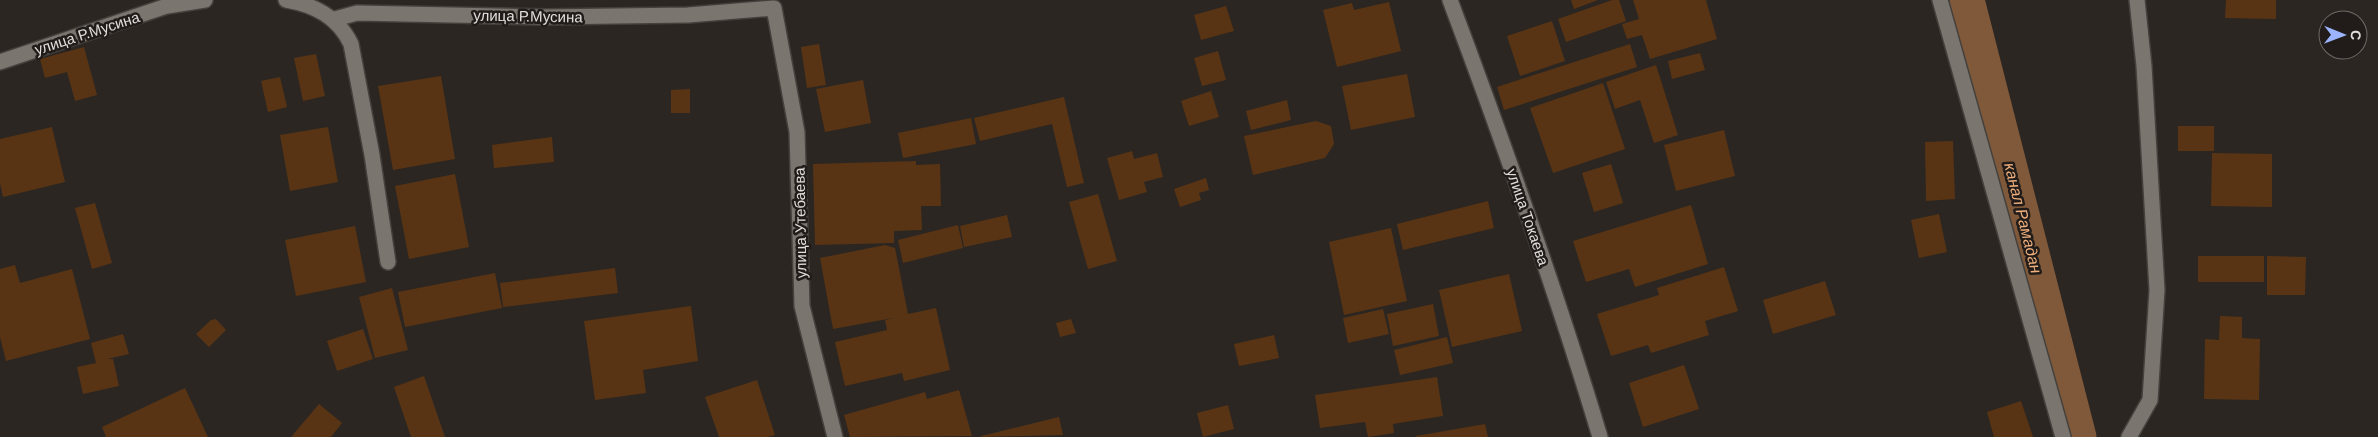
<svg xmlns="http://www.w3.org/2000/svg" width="2378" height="437" font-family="Arial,sans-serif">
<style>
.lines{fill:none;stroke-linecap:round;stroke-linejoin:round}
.canal{stroke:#80593a;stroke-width:35}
.building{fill:#583414}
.street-casing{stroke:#44413d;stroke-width:18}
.street{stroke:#7b7570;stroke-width:15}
.labels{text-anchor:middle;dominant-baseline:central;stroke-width:5;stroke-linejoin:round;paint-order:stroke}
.street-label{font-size:15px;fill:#e1dedb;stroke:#211c19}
.water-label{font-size:16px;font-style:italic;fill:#f0b17f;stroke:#211c19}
</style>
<rect width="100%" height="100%" fill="#2b2622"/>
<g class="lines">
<path class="canal" d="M 1967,0 L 2079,437"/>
</g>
<path class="building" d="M 1571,0 L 1598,0 L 1574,9 Z
M 1612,0 L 1619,0 L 1626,21 L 1566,42 L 1558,19 Z
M 1633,0 L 1706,0 L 1717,39 L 1650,59 L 1642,35 L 1627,39 L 1622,24 L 1639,19 Z
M 2226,0 L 2276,0 L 2276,19 L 2225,18 Z
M 1389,2 L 1401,51 L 1337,67 L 1323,10 L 1352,3 L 1354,10 Z
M 1226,6 L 1234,31 L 1201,40 L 1194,15 Z
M 1552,21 L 1565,61 L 1520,76 L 1507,36 Z
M 819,44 L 826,85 L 807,88 L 801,47 Z
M 1630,44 L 1637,67 L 1504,110 L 1497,87 Z
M 84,47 L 97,95 L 75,101 L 67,72 L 45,78 L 40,59 Z
M 1218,51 L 1226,80 L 1202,86 L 1194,58 Z
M 1700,53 L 1705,70 L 1672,79 L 1668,61 Z
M 316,54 L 325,96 L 303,101 L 294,58 Z
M 1656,65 L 1678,135 L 1654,143 L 1640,100 L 1615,109 L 1606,82 Z
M 1407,74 L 1415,117 L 1351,130 L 1342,86 Z
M 441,76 L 455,159 L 393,170 L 378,86 Z
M 280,77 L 287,107 L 268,112 L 261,81 Z
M 863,80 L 871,123 L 825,132 L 816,89 Z
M 1603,83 L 1625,149 L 1553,173 L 1530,108 Z
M 690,89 L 690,113 L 671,113 L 671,90 Z
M 1211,91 L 1219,117 L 1189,126 L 1181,101 Z
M 1064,97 L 1084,183 L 1067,187 L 1052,124 L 980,141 L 974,118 Z
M 1287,100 L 1291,120 L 1251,130 L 1246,111 Z
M 971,118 L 976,144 L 903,158 L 898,133 Z
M 1316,121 L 1331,126 L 1334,144 L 1325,158 L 1253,175 L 1244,136 Z
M 2178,126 L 2214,126 L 2214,151 L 2178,151 Z
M 52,127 L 65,182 L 3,197 L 0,183 L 0,139 Z
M 328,127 L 338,182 L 290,191 L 280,135 Z
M 1724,130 L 1735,176 L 1676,191 L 1664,145 Z
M 552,137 L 554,162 L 494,168 L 492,145 Z
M 1953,141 L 1955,199 L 1926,201 L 1925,142 Z
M 1132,151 L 1134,159 L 1157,153 L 1163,177 L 1144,182 L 1147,192 L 1119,200 L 1107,158 Z
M 2212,153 L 2272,154 L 2272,207 L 2211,206 Z
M 916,161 L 916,165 L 940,164 L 941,206 L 921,206 L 922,230 L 894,231 L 894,243 L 815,245 L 813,164 Z
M 1611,164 L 1623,203 L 1594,212 L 1582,173 Z
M 455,174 L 469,247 L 409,259 L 395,186 Z
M 1206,178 L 1209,190 L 1199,193 L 1201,200 L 1180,207 L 1174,189 Z
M 1098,194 L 1117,261 L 1088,269 L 1069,202 Z
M 1488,201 L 1494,228 L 1403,250 L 1397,224 Z
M 95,203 L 112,263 L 92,269 L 75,208 Z
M 1691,205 L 1708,264 L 1635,287 L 1629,269 L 1586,282 L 1573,241 Z
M 1939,214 L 1947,252 L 1919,258 L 1911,220 Z
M 1007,215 L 1012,237 L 964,247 L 960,226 Z
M 958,225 L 963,248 L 903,263 L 898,240 Z
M 355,226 L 366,282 L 296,296 L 285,240 Z
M 1391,228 L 1407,301 L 1344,315 L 1329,242 Z
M 885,245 L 895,248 L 908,314 L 936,308 L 950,370 L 904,381 L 902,373 L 845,386 L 835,342 L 887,330 L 885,320 L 893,318 L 833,329 L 820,258 Z
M 2198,256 L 2264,256 L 2264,282 L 2198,282 Z
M 2267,256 L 2306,257 L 2305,295 L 2267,295 Z
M 15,265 L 20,283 L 72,269 L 90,339 L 6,361 L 0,337 L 0,269 Z
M 1724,267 L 1738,311 L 1705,321 L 1709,335 L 1651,353 L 1648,345 L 1611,356 L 1597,314 L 1659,295 L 1657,288 Z
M 615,268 L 618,293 L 503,307 L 500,283 Z
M 495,273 L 502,308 L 405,327 L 398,292 Z
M 1509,274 L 1522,331 L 1452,347 L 1439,290 Z
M 1825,281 L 1836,315 L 1773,334 L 1763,300 Z
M 392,288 L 408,350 L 375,358 L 359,297 Z
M 1433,304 L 1439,336 L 1393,346 L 1387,314 Z
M 691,306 L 698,361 L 643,370 L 646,393 L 595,400 L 584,321 Z
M 1383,309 L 1389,334 L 1348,343 L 1343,318 Z
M 2220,316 L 2242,317 L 2242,338 L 2260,339 L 2259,400 L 2204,399 L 2205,339 L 2219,340 Z
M 216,319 L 226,330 L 209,347 L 196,334 L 211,320 Z
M 1071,319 L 1076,333 L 1060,337 L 1056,323 Z
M 363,329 L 373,359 L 337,371 L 327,341 Z
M 123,334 L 129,354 L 107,359 L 113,359 L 119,386 L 83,394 L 77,367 L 96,363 L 91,343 Z
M 1274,335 L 1279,358 L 1239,366 L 1234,344 Z
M 1447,337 L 1453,363 L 1400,375 L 1394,350 Z
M 1684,365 L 1699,409 L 1643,427 L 1629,383 Z
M 424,376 L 445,437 L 411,437 L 394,387 Z
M 1437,377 L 1443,416 L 1393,424 L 1394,433 L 1368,437 L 1365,422 L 1320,428 L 1315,395 Z
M 757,380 L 775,435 L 768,437 L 719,437 L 705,397 Z
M 185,388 L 208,437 L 106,437 L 102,427 Z
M 959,390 L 972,436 L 850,437 L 844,415 L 925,392 L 927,399 Z
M 2021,401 L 2033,437 L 1994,437 L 1987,412 Z
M 319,404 L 342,423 L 331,437 L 291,437 Z
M 1228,405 L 1234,429 L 1203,437 L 1197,413 Z
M 1059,417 L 1063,435 L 981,437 L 981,436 Z
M 1485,424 L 1488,437 L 1416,437 L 1416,436 Z"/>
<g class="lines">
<g class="street-casing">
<path id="street" d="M 286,0 C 315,5 338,17 351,44 L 372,155 L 388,262
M 1450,0 C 1504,144 1556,290 1600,437
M 1940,0 L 2063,437
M 335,19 L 357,13 L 545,17 L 688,15 L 774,8 L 797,132 L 802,306 L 835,437
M 0,62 L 167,6 L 205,0
M 2129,437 L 2150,400 L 2157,290 L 2144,66 L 2137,0"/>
</g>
<use href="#street" class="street"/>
</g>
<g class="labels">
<g class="street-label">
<text transform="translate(528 16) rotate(1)">улица Р.Мусина</text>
<text transform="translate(87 33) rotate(-18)">улица Р.Мусина</text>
<text transform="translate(1528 217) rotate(71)">улица Токаева</text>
<text transform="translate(800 223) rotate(-91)">улица Утебаева</text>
</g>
<g class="water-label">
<text transform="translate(2023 218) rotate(76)">канал Рамадан</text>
</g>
</g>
<g transform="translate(2343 35) rotate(91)"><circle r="24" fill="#211c19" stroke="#6e6a67"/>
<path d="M0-4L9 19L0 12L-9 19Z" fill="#9cb4fd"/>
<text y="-8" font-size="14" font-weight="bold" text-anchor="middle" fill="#e1dedb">С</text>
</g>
</svg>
